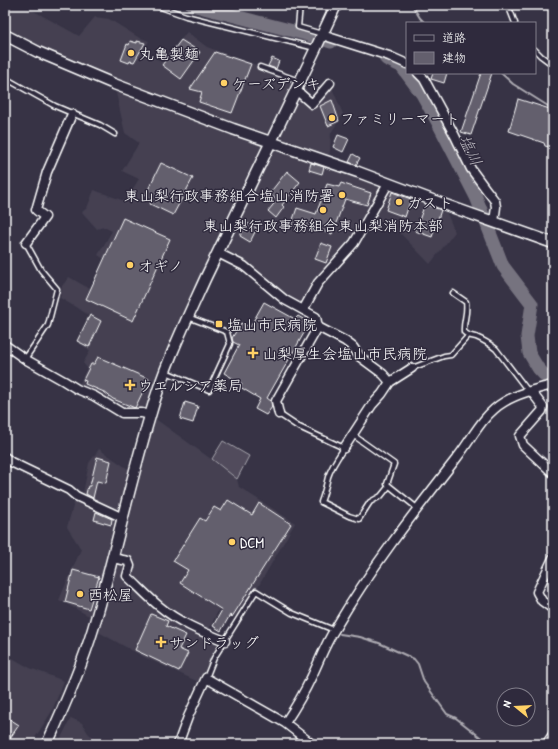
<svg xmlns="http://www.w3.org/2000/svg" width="558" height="749" font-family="'Patrick Hand','Klee One',sans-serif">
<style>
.built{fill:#444051}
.green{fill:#514c5c;stroke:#a8a6ae}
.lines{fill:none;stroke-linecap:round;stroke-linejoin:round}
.stream{stroke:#adabb2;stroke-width:2}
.river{stroke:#76737f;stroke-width:13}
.building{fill:#635f6d;stroke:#fff}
.service-casing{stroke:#fff;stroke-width:7}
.minor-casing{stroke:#fff;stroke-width:11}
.tertiary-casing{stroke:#fff;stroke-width:13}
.service{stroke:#2f2a3d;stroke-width:4}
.minor{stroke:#2f2a3d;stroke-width:8}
.tertiary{stroke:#2f2a3d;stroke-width:10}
.poi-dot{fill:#ffd166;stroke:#2f2a3d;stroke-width:1.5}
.labels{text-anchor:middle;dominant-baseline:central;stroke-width:3;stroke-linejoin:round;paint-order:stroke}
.poi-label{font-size:15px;fill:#fff;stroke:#2f2a3d;text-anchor:start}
.water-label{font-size:16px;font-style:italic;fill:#b4b2b9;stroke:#2f2a3d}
</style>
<rect width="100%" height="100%" fill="#373345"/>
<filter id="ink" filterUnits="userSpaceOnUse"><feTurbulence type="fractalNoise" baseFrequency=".025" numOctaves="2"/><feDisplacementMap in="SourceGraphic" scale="8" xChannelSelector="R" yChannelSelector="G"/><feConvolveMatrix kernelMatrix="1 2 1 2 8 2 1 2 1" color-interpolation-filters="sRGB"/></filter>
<g filter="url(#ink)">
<path class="built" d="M 10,5 L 23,5 L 79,36 L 95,17 L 109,19 L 138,37 L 149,41 L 143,52 L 163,62 L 187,32 L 207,47 L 300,81 L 296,90 L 312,104 L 330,83 L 343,114 L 331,133 L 330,151 L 328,162 L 443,204 L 455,232 L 430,264 L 401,234 L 372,216 L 386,196 L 388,186 L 354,243 L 318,283 L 303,310 L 244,266 L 218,253 L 150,415 L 211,459 L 237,479 L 239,487 L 295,523 L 240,618 L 219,609 L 207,633 L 225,641 L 214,658 L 203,684 L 144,657 L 93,629 L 95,619 L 59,600 L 81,549 L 67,527 L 76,496 L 82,498 L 89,463 L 99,449 L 128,469 L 136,469 L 150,416 L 122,413 L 77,389 L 87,368 L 83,363 L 90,351 L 77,341 L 89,315 L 60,298 L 62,286 L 69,277 L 90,289 L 104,259 L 98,255 L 112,231 L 104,227 L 97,229 L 82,212 L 87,208 L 94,190 L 127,202 L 135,199 L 137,194 L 132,190 L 139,179 L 122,171 L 139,143 L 125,133 L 114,84 L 5,35 L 5,11 Z
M 5,654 L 30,668 L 64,681 L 52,711 L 31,744 L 5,744 Z
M 71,718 L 82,723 L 88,733 L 95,740 L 98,744 L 58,744 Z"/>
<path class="green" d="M 223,441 L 249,456 L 237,479 L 212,459 Z"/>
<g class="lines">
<path class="stream" d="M 412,5 L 420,18 L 425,23
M 501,73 L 513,84 L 548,106 L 553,107
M 340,634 L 360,637 L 379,643 L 414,659 L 418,664 L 424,682 L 447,714 L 456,718 L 489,744"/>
<path class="river" d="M 192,5 L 305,34 L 331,42
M 386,59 L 401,66 L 422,94 L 437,121 L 476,197 L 503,266 L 532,304 L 527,336 L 529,353 L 538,368 L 549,380 L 553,382"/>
</g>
<path class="building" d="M 181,40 L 200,52 L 181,79 L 162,65 Z
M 130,41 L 137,43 L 137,41 L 145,43 L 134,62 L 130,61 L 129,63 L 121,60 L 127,44 L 129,45 Z
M 215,52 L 251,64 L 232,113 L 199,102 L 202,92 L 190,89 Z
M 272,58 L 279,61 L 276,69 L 268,66 Z
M 433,73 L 447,73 L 444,83 L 431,79 Z
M 481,73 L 492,73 L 471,135 L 461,132 Z
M 518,99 L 553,110 L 553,148 L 545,146 L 544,143 L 509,131 Z
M 332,100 L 339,121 L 328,126 L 320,106 Z
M 338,135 L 349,139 L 343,152 L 333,147 Z
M 353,154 L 360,158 L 356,165 L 349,162 Z
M 161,163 L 193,178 L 173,215 L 150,204 L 152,199 L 145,196 Z
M 311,163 L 324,167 L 322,174 L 309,170 Z
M 287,171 L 300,182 L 282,205 L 284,207 L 276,218 L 268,211 L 277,200 L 269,194 Z
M 341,183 L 371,193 L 367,205 L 345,199 L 332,234 L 306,226 L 305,230 L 291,225 L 297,208 L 316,214 L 327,184 L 339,187 Z
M 392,192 L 411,199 L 405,217 L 386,210 Z
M 425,204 L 441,210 L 432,237 L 415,231 Z
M 123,218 L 170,239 L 133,321 L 86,299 Z
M 247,223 L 257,228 L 250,242 L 240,236 Z
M 321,243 L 332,247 L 326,263 L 315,259 Z
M 264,302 L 295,319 L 298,316 L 305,320 L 303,323 L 308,326 L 267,398 L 271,401 L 272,407 L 266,415 L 255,409 L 260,399 L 240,387 L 242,384 L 224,373 L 239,345 L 233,342 L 232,338 L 241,323 L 250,327 Z
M 90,315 L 101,321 L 89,347 L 77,341 Z
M 98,357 L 149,379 L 135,408 L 113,399 L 104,392 L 85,384 L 86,381 L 83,380 L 91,364 L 94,364 Z
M 185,402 L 198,406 L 193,423 L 180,419 Z
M 97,457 L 111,461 L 106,483 L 97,481 L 93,498 L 86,494 L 88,486 L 90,486 Z
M 228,500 L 252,515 L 259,503 L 291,524 L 232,617 L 230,615 L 221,631 L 213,626 L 222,610 L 180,583 L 188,570 L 173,561 L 200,518 L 205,521 L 214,507 L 221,511 Z
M 96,512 L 112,519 L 111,525 L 94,520 Z
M 73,570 L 99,577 L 89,609 L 65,602 Z
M 151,614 L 168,621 L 166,626 L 186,635 L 179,649 L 188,653 L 179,671 L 135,650 Z
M 5,716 L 19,725 L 6,744 L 5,744 Z"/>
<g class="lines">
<g class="service-casing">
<path id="service" d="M 155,5 L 186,16 L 315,48
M 300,5 L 298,27 L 322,34
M 508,5 L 515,23
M 535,50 L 541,56 L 553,65
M 260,67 L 299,81
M 5,78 L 55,106 L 100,125 L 115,134
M 453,293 L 466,302 C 468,314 463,321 464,332 C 468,336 471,336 476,337 C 483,340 490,344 496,349 L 528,391
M 25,359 L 48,325 L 57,289 L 41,270 L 26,243
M 412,368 L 444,356 L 451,355 L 468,336
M 166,372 L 209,390 L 230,344 L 227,332 L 188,317
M 279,414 L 297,426 L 344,448 C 338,457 331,467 328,477 C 326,486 324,494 321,502 L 349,516 L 359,519 L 370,502 L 381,496 L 389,486
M 353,435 L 394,464 L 387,484 L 417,508
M 206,678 L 214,658 L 256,591 L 292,613 L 334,630
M 544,744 L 553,731"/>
</g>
<g class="minor-casing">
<path id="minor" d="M 322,35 L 389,56 L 407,64
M 418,73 L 424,79 L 455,136 L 471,169 L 485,188 L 495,201 L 496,207 L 494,222
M 296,90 L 312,104 L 330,83
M 26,243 L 45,217 L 36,210 L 47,172 L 72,114
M 218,253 L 244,266 L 285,300 L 316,317 L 318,327 L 276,401 L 279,414
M 303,310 L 318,283 L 354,243 L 388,184
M 318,327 L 345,341 L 353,347 L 360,357 L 383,374 L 390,382
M 5,345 L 25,359 L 64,381 L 77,389 L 94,396 L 122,413 L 142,413 L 150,415
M 531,391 L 543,407 L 542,411 L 520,436 L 523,445 L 553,473
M 344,448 L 372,405 L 382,394 L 390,382 L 412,368
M 5,457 L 11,462 L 69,490 L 76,496 L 123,518
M 112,558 L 128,561 L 130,566 L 127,576 C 138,586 148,597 159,606 C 178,622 202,632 225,641
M 553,558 L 537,592 L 542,601 L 553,609
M 285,723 C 295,708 304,693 311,678 C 319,662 325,644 335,629 C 370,569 413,514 456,459 C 472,439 482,415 504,402 C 519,393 537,389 553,385
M 178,744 L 188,717 L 206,678 L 285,723 L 312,744"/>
</g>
<g class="tertiary-casing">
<path id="tertiary" d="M 5,35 L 38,52 L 114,84 L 233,129 L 358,172 L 443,204 L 553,243
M 47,744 C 64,707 81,669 93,629 C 114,559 129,486 150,416 C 163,369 185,323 205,279 L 316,48 L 336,5"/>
</g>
<use href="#service" class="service"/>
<use href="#minor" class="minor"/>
<use href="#tertiary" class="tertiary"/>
</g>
</g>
<g class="poi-dot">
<circle cx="131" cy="53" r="4"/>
<circle cx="224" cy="83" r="4"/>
<circle cx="332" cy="118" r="4"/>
<circle cx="342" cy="195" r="4"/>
<circle cx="399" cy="202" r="4"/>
<circle cx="323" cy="210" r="4"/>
<circle cx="130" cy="265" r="4"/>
<rect x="215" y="320" width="8" height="8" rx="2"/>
<path d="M251 347h4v4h4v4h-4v4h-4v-4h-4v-4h4z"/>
<path d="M128 379h4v4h4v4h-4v4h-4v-4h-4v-4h4z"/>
<circle cx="232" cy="542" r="4"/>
<circle cx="80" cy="594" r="4"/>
<path d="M159 636h4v4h4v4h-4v4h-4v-4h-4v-4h4z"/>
</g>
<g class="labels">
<g class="poi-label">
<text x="139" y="53">丸亀製麺</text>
<text x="232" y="83">ケーズデンキ</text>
<text x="340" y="118">ファミリーマート</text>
<text x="334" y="195" text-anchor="end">東山梨行政事務組合塩山消防署</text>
<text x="407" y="202">ガスト</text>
<text x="323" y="225" text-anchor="middle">東山梨行政事務組合東山梨消防本部</text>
<text x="138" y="265">オギノ</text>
<text x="227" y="324">塩山市民病院</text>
<text x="262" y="353">山梨厚生会塩山市民病院</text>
<text x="138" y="385">ウエルシア薬局</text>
<text x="240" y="542">DCM</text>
<text x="88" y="594">西松屋</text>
<text x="169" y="642">サンドラッグ</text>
</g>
<g class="water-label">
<text transform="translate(471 150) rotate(64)">塩川</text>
</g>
</g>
<rect width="558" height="749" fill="none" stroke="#2f2a3d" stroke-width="20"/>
<rect x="10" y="10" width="538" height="729" fill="none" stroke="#fff" stroke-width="1.5" filter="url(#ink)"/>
<rect x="406" y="22" width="130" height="52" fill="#2f2a3d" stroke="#827f8b"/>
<rect x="414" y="35" width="20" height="6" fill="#2f2a3d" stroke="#827f8b"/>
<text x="442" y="42" font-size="12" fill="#ffffff">道路</text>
<rect x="414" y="52" width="20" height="12" fill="#635f6d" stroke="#827f8b"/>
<text x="442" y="62" font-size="12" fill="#ffffff">建物</text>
<g transform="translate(516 707) rotate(288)"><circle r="19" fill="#2f2a3d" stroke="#827f8b"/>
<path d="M0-3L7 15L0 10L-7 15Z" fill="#ffd166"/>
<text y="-6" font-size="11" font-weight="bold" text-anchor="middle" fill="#ffffff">N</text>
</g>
</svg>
